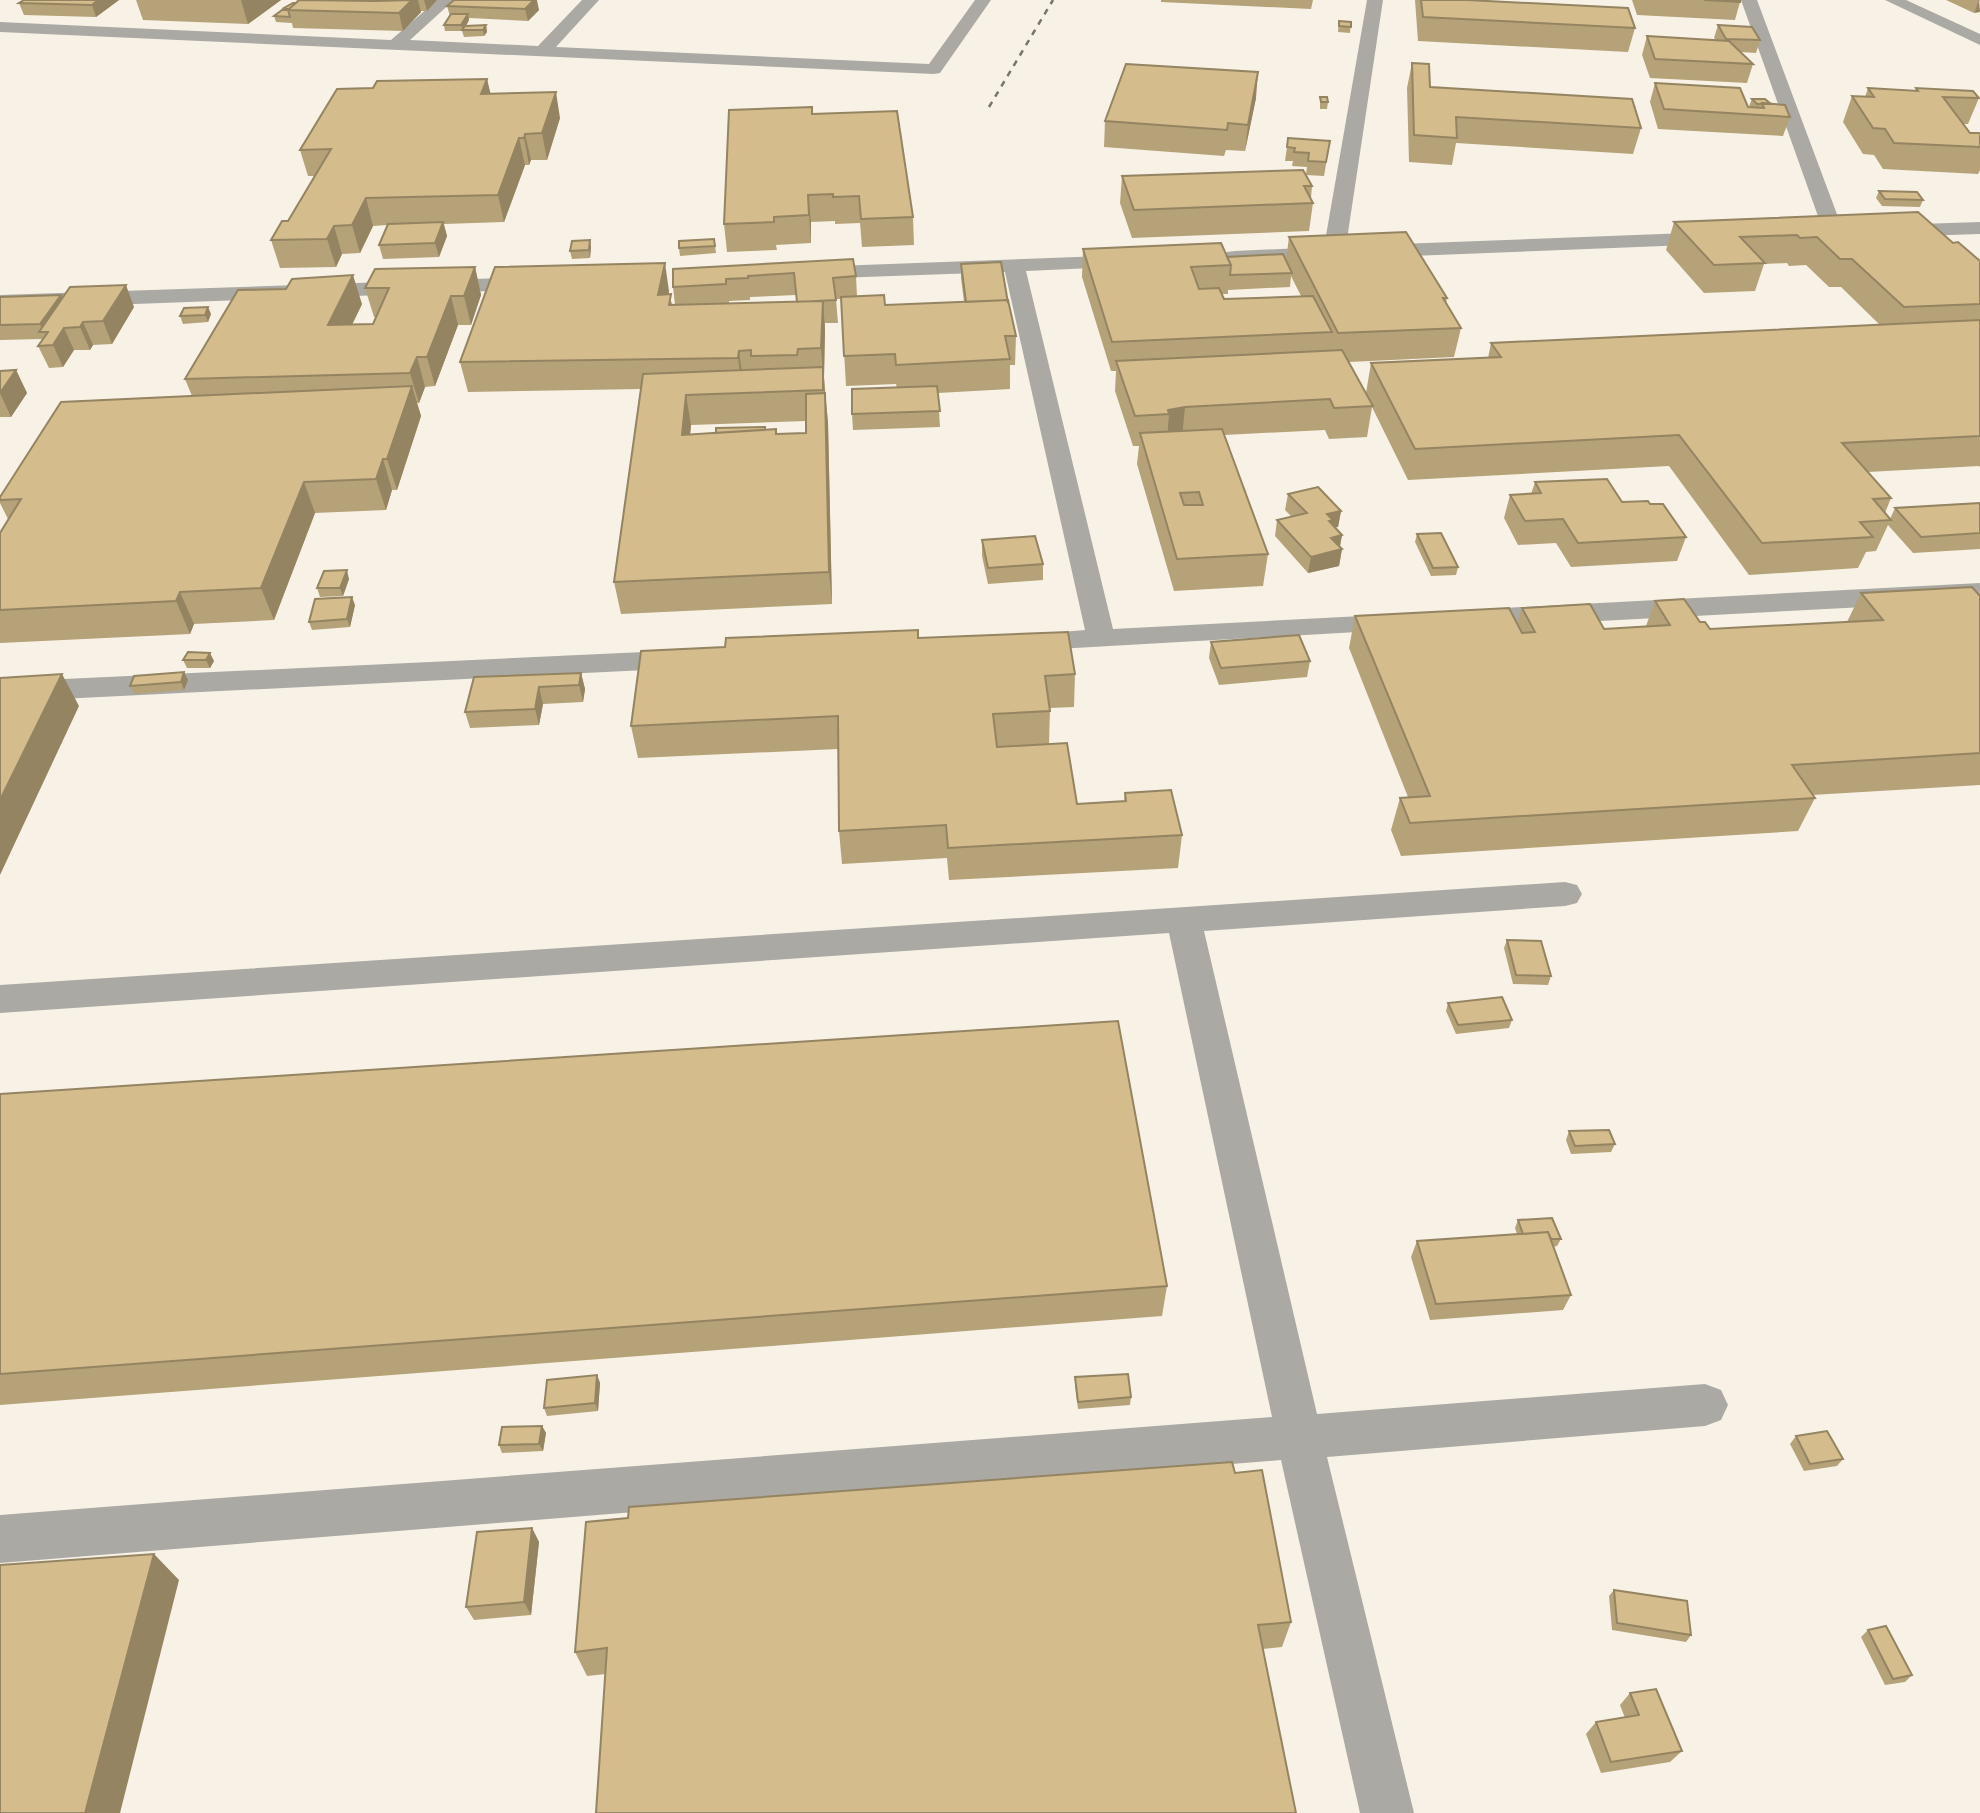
<svg xmlns="http://www.w3.org/2000/svg" width="1980" height="1813" font-family="Mulish,sans-serif">
<style>
.lines{fill:none;stroke-linecap:round;stroke-linejoin:round}
.minor{fill:#aba9a4;fill-rule:evenodd}
.rail{stroke:#78746d;stroke-width:2.5;stroke-dasharray:6 6;stroke-linecap:butt}
.wall{fill:#b6a278;fill-rule:evenodd}
.shaded-wall{fill:#948462}
.building{fill:#d4bc8c;stroke:#948462;stroke-width:2;fill-rule:evenodd}
</style>
<rect width="100%" height="100%" fill="#f8f2e6"/>
<g class="lines">
<path class="minor" d="M 437,0 L 454,0 L 410,40 L 538,46 L 582,0 L 599,0 L 556,47 L 929,64 L 975,0 L 991,0 L 940,73 L 934,74 L 0,32 L 0,22 L 391,40 Z
M 1367,0 L 1383,0 L 1346,246 L 1714,232 L 1721,234 L 1724,238 L 1721,242 L 1714,244 L 1235,263 L 1227,262 L 1224,257 L 1227,252 L 1235,251 L 1324,247 Z
M 1741,0 L 1757,0 L 1844,233 L 1841,237 L 1827,237 L 1824,233 Z
M 1885,0 L 1906,0 L 1980,34 L 1980,45 Z
M 1980,222 L 1980,234 L 1889,237 L 1882,235 L 1879,231 L 1882,227 L 1889,225 Z
M 1130,255 L 1138,256 L 1141,261 L 1138,266 L 1026,271 L 1113,629 L 1400,614 L 1410,617 L 1415,623 L 1410,629 L 1022,651 L 1012,648 L 1007,642 L 1012,636 L 1085,630 L 1005,272 L 808,279 L 800,278 L 797,273 L 800,268 L 808,267 Z
M 536,277 L 544,279 L 547,284 L 544,289 L 0,309 L 0,295 Z
M 1980,583 L 1980,601 L 1466,628 L 1456,625 L 1452,619 L 1456,613 L 1466,610 Z
M 687,650 L 698,653 L 702,659 L 698,665 L 687,668 L 0,702 L 0,682 Z
M 1565,882 L 1577,885 L 1582,894 L 1577,903 L 1565,906 L 1204,931 L 1317,1414 L 1705,1384 L 1721,1390 L 1728,1405 L 1721,1420 L 1705,1426 L 1327,1457 L 1414,1813 L 1360,1813 L 1281,1460 L 0,1563 L 0,1515 L 1272,1417 L 1169,933 L 0,1013 L 0,985 Z"/>
<path class="rail" d="M 989,107 L 1053,0"/>
</g>
<path class="wall" d="M 119,0 L 96,17 L 24,15 L 19,3 Z
M 136,0 L 281,0 L 248,24 L 143,20 Z
M 365,0 L 437,0 L 427,11 L 421,11 L 421,12 L 403,31 L 293,28 L 292,23 L 276,22 L 274,16 L 285,10 L 284,8 Z
M 1161,0 L 1313,0 L 1311,9 L 1161,2 Z
M 1415,0 L 1482,0 L 1482,1 L 1635,28 L 1628,52 L 1418,41 Z
M 1632,0 L 1740,0 L 1740,2 L 1735,20 L 1637,15 Z
M 1946,0 L 1980,0 L 1974,13 Z
M 447,6 L 539,10 L 528,21 L 469,18 L 469,20 L 466,26 L 486,25 L 487,32 L 484,36 L 464,37 L 462,31 L 445,31 L 444,25 L 450,16 Z
M 1339,21 L 1351,22 L 1350,33 L 1338,32 Z
M 1718,25 L 1760,40 L 1756,53 L 1741,52 L 1753,64 L 1747,83 L 1650,78 L 1642,55 L 1647,36 L 1716,40 L 1714,38 Z
M 1412,63 L 1430,87 L 1641,128 L 1633,154 L 1456,143 L 1452,165 L 1409,162 L 1407,88 Z
M 487,79 L 490,94 L 560,118 L 547,160 L 531,160 L 529,165 L 525,165 L 504,222 L 444,224 L 447,236 L 439,257 L 383,259 L 379,245 L 387,225 L 373,226 L 360,253 L 342,254 L 336,267 L 280,268 L 271,240 L 288,221 L 314,176 L 308,176 L 300,150 L 373,88 Z
M 1655,83 L 1748,107 L 1751,107 L 1749,106 L 1752,99 L 1771,104 L 1790,117 L 1783,136 L 1658,129 L 1650,102 Z
M 1868,88 L 1915,91 L 1916,88 L 1979,98 L 1968,124 L 1964,124 L 1970,133 L 1980,134 L 1980,170 L 1978,174 L 1883,169 L 1874,155 L 1863,154 L 1843,122 L 1852,96 L 1865,97 Z
M 1320,97 L 1328,102 L 1327,109 L 1320,109 Z
M 1256,98 L 1245,151 L 1226,150 L 1224,156 L 1104,147 L 1105,121 Z
M 812,114 L 913,217 L 914,245 L 862,247 L 860,223 L 835,224 L 835,221 L 811,222 L 811,243 L 776,245 L 777,250 L 727,252 L 724,224 Z
M 1330,141 L 1324,176 L 1306,175 L 1312,186 L 1311,198 L 1313,203 L 1309,231 L 1132,238 L 1120,203 L 1122,176 L 1306,174 L 1307,167 L 1292,166 L 1293,161 L 1285,161 L 1287,147 Z
M 1879,191 L 1923,200 L 1920,207 L 1882,206 L 1876,198 Z
M 1674,222 L 1953,243 L 1980,261 L 1980,467 L 1979,466 L 1868,472 L 1891,498 L 1885,513 L 1890,519 L 1895,508 L 1980,503 L 1980,549 L 1913,553 L 1888,525 L 1876,551 L 1866,552 L 1858,568 L 1749,575 L 1669,466 L 1408,480 L 1372,407 L 1367,437 L 1329,439 L 1325,430 L 1224,435 L 1268,554 L 1263,586 L 1174,591 L 1137,464 L 1139,446 L 1133,446 L 1115,391 L 1116,371 L 1111,371 L 1082,277 L 1083,249 L 1286,261 L 1289,237 L 1447,298 L 1446,304 L 1461,328 L 1454,357 L 1349,362 L 1366,393 L 1371,363 L 1488,358 L 1491,343 L 1880,325 L 1841,287 L 1829,287 L 1806,265 L 1789,266 L 1787,263 L 1764,264 L 1755,291 L 1704,293 L 1666,250 ZM 1291,276 L 1301,296 L 1224,299 L 1222,294 L 1228,294 L 1228,290 L 1290,287 Z
M 714,239 L 716,253 L 680,256 L 679,248 Z
M 591,247 L 590,258 L 572,259 L 570,251 Z
M 853,259 L 856,276 L 857,296 L 885,305 L 964,302 L 961,278 L 961,264 L 1008,303 L 1016,336 L 1015,365 L 1010,365 L 1010,389 L 938,393 L 940,427 L 853,430 L 852,414 L 897,388 L 896,384 L 846,386 L 841,299 L 836,299 L 838,323 L 825,323 L 824,377 L 828,423 L 832,604 L 621,614 L 614,582 L 641,389 L 468,392 L 460,362 L 669,291 L 668,295 L 673,305 L 675,305 L 673,287 ZM 796,295 L 797,302 L 729,304 L 729,301 L 750,300 L 750,297 ZM 806,421 L 806,433 L 777,434 L 766,430 L 690,435 L 691,425 Z
M 475,267 L 481,295 L 471,325 L 458,325 L 435,386 L 425,387 L 419,403 L 417,403 L 421,416 L 397,490 L 392,490 L 386,510 L 315,513 L 274,620 L 194,624 L 190,634 L 0,643 L 0,533 L 8,519 L 0,503 L 0,497 L 192,396 L 185,379 L 362,304 L 352,325 L 373,324 L 376,317 L 374,317 L 365,288 Z
M 0,297 L 62,298 L 134,307 L 112,344 L 93,345 L 90,350 L 74,350 L 63,367 L 49,368 L 38,346 L 42,339 L 0,340 Z
M 211,314 L 208,322 L 183,324 L 180,316 Z
M 16,370 L 27,393 L 11,417 L 0,417 L 0,371 Z
M 1535,482 L 1622,502 L 1650,504 L 1686,537 L 1677,561 L 1571,567 L 1556,543 L 1518,545 L 1504,518 L 1510,495 L 1531,494 Z
M 1288,494 L 1341,511 L 1338,527 L 1335,527 L 1342,535 L 1340,547 L 1342,549 L 1339,566 L 1308,573 L 1275,536 L 1277,520 L 1292,517 L 1285,510 Z
M 1417,534 L 1458,567 L 1456,575 L 1431,576 L 1415,542 Z
M 982,540 L 1043,564 L 1043,580 L 988,584 L 982,556 Z
M 349,579 L 343,596 L 320,597 L 317,588 Z
M 1861,593 L 1980,596 L 1980,785 L 1812,795 L 1815,798 L 1798,831 L 1401,856 L 1391,830 L 1400,798 L 1408,797 L 1349,648 L 1355,616 L 1517,624 L 1522,608 L 1604,629 L 1646,626 L 1655,601 L 1700,622 L 1710,629 L 1847,622 Z
M 355,605 L 350,627 L 312,630 L 309,622 Z
M 918,638 L 1075,674 L 1074,707 L 1050,708 L 1049,744 L 1077,804 L 1124,801 L 1125,793 L 1182,835 L 1178,868 L 949,880 L 947,858 L 842,864 L 839,831 L 838,749 L 638,758 L 631,726 Z
M 1211,642 L 1310,661 L 1307,677 L 1219,685 L 1209,658 Z
M 188,652 L 214,661 L 210,668 L 187,668 L 183,660 Z
M 184,672 L 188,680 L 184,690 L 134,694 L 130,686 Z
M 581,673 L 585,689 L 583,702 L 543,704 L 539,725 L 470,728 L 465,712 Z
M 1507,940 L 1551,976 L 1548,985 L 1513,984 L 1504,948 Z
M 1448,1003 L 1512,1020 L 1509,1028 L 1456,1034 L 1446,1011 Z
M 0,1094 L 1167,1286 L 1162,1316 L 0,1405 Z
M 1569,1131 L 1615,1144 L 1611,1152 L 1571,1154 L 1566,1140 Z
M 1518,1220 L 1561,1239 L 1557,1246 L 1553,1247 L 1571,1295 L 1563,1310 L 1430,1320 L 1411,1257 L 1417,1241 L 1517,1234 L 1515,1228 Z
M 597,1375 L 600,1383 L 598,1411 L 547,1416 L 544,1408 Z
M 1075,1377 L 1131,1397 L 1130,1405 L 1078,1409 L 1075,1385 Z
M 542,1426 L 546,1433 L 543,1451 L 502,1453 L 499,1445 Z
M 1796,1436 L 1843,1459 L 1837,1466 L 1804,1471 L 1790,1444 Z
M 1235,1473 L 1291,1622 L 1282,1647 L 1263,1649 L 606,1674 L 587,1676 L 575,1652 Z
M 532,1528 L 539,1542 L 531,1615 L 474,1620 L 466,1607 Z
M 1614,1590 L 1691,1635 L 1686,1642 L 1612,1630 L 1609,1596 Z
M 1868,1630 L 1912,1675 L 1905,1682 L 1885,1685 L 1861,1637 Z
M 1630,1693 L 1682,1751 L 1670,1762 L 1601,1773 L 1586,1734 L 1596,1722 L 1625,1718 L 1620,1705 Z"/>
<path class="shaded-wall" d="M 98,0 L 119,0 L 96,17 L 92,5 Z
M 241,0 L 281,0 L 248,24 Z
M 412,0 L 418,0 L 421,12 L 403,31 L 399,13 Z
M 424,0 L 437,0 L 427,11 Z
M 534,0 L 537,0 L 539,10 L 528,21 L 525,9 Z
M 1979,0 L 1980,12 L 1974,13 Z
M 468,14 L 469,20 L 463,31 L 461,25 Z
M 486,25 L 487,32 L 484,36 L 483,30 Z
M 1258,72 L 1256,98 L 1245,151 L 1248,125 Z
M 487,79 L 493,104 L 481,94 Z
M 556,92 L 560,118 L 547,160 L 542,133 Z
M 525,134 L 531,160 L 529,165 L 524,138 Z
M 519,138 L 525,165 L 504,222 L 498,195 Z
M 808,195 L 811,222 L 811,243 L 809,215 Z
M 366,198 L 373,226 L 360,253 L 352,225 Z
M 443,222 L 447,236 L 439,257 L 435,243 Z
M 334,226 L 342,254 L 336,267 L 327,239 Z
M 590,240 L 591,247 L 590,258 L 589,250 Z
M 665,263 L 669,291 L 663,324 L 658,295 Z
M 475,267 L 481,295 L 471,325 L 464,296 Z
M 353,275 L 362,304 L 337,355 L 328,325 Z
M 126,285 L 134,307 L 112,344 L 103,321 Z
M 61,295 L 68,310 L 48,332 L 43,332 L 40,324 Z
M 451,296 L 458,325 L 435,386 L 427,357 Z
M 823,301 L 825,330 L 824,377 L 826,420 L 821,348 Z
M 208,307 L 211,314 L 208,322 L 205,315 Z
M 83,322 L 93,345 L 90,350 L 80,327 Z
M 64,328 L 74,350 L 63,367 L 53,345 Z
M 739,351 L 743,380 L 742,388 L 738,358 Z
M 417,357 L 425,387 L 419,403 L 410,373 Z
M 16,370 L 27,393 L 11,417 L 0,393 Z
M 412,386 L 421,416 L 397,490 L 387,459 Z
M 825,393 L 828,423 L 832,604 L 829,572 Z
M 686,395 L 691,425 L 687,466 L 682,435 Z
M 1185,407 L 1182,438 L 1167,440 L 1169,414 L 1168,410 Z
M 383,459 L 392,490 L 386,510 L 376,479 Z
M 304,482 L 315,513 L 274,620 L 261,588 Z
M 1341,511 L 1338,527 L 1332,528 L 1327,514 Z
M 1342,535 L 1339,550 L 1342,549 L 1339,566 L 1308,573 L 1311,557 L 1331,538 Z
M 347,570 L 349,579 L 343,596 L 340,588 Z
M 180,592 L 194,624 L 190,634 L 176,601 Z
M 352,597 L 355,605 L 350,627 L 347,619 Z
M 210,653 L 214,661 L 210,668 L 206,660 Z
M 184,672 L 188,680 L 184,690 L 181,682 Z
M 581,673 L 585,689 L 583,702 L 579,685 Z
M 62,674 L 79,706 L 0,875 L 0,800 Z
M 539,687 L 543,704 L 539,725 L 535,709 Z
M 597,1375 L 600,1383 L 598,1411 L 595,1403 Z
M 542,1426 L 546,1433 L 543,1451 L 539,1444 Z
M 532,1528 L 539,1542 L 531,1615 L 524,1602 Z
M 154,1554 L 179,1580 L 120,1813 L 85,1813 Z"/>
<path class="building" d="M 24,0 L 98,0 L 92,5 L 19,3 Z
M 299,0 L 376,1 L 412,0 L 399,13 L 288,10 Z
M 454,0 L 534,0 L 525,9 L 447,6 Z
M 1421,0 L 1467,0 L 1628,8 L 1635,28 L 1423,17 Z
M 1704,0 L 1740,0 L 1740,2 Z
M 293,3 L 296,3 L 289,9 L 284,8 Z
M 282,10 L 288,10 L 290,17 L 274,16 Z
M 451,14 L 468,14 L 461,25 L 444,25 Z
M 1339,21 L 1351,22 L 1351,27 L 1339,26 Z
M 486,25 L 483,30 L 462,30 L 465,26 Z
M 1718,25 L 1752,27 L 1760,40 L 1726,39 Z
M 1647,36 L 1729,41 L 1753,64 L 1655,59 Z
M 1412,63 L 1429,64 L 1430,87 L 1632,99 L 1641,128 L 1456,117 L 1457,138 L 1414,135 Z
M 1126,64 L 1258,72 L 1248,125 L 1228,123 L 1227,130 L 1105,121 Z
M 487,79 L 481,94 L 556,92 L 542,133 L 525,134 L 524,138 L 519,138 L 498,195 L 366,198 L 352,225 L 334,226 L 327,239 L 271,240 L 282,221 L 288,221 L 331,149 L 300,150 L 337,89 L 373,88 L 377,81 Z
M 1655,83 L 1740,88 L 1748,107 L 1764,108 L 1762,103 L 1785,105 L 1790,117 L 1664,109 Z
M 1868,88 L 1918,91 L 1916,88 L 1973,91 L 1979,98 L 1943,97 L 1970,133 L 1979,133 L 1980,134 L 1980,147 L 1894,143 L 1885,129 L 1873,128 L 1852,96 L 1874,97 Z
M 1320,97 L 1327,97 L 1328,102 L 1321,102 Z
M 1752,99 L 1765,99 L 1771,104 L 1757,104 Z
M 812,107 L 812,114 L 897,111 L 913,217 L 861,219 L 859,196 L 833,197 L 833,194 L 808,195 L 809,215 L 774,217 L 774,222 L 724,224 L 729,110 Z
M 1288,138 L 1330,141 L 1326,162 L 1308,161 L 1309,153 L 1294,152 L 1295,148 L 1287,147 Z
M 1303,170 L 1312,186 L 1304,186 L 1313,203 L 1134,210 L 1122,176 Z
M 1879,191 L 1917,192 L 1923,200 L 1885,199 Z
M 1918,212 L 1953,243 L 1958,242 L 1980,261 L 1980,304 L 1904,307 L 1852,259 L 1840,259 L 1817,237 L 1800,238 L 1797,235 L 1740,237 L 1765,263 L 1714,265 L 1674,222 Z
M 443,222 L 435,243 L 379,245 L 388,224 Z
M 1406,232 L 1447,298 L 1443,298 L 1461,328 L 1338,333 L 1289,237 Z
M 714,239 L 715,246 L 679,248 L 679,241 Z
M 590,240 L 589,250 L 570,251 L 572,241 Z
M 1221,243 L 1231,265 L 1191,267 L 1199,289 L 1219,288 L 1224,299 L 1313,296 L 1332,332 L 1112,342 L 1083,249 Z
M 1283,254 L 1292,273 L 1230,275 L 1231,265 L 1227,257 Z
M 853,259 L 856,276 L 833,278 L 836,300 L 797,302 L 794,273 L 748,276 L 748,278 L 726,279 L 726,284 L 673,287 L 673,269 Z
M 1001,262 L 1008,303 L 1008,300 L 966,302 L 961,264 Z
M 665,263 L 658,295 L 671,294 L 669,305 L 823,301 L 821,348 L 798,349 L 797,355 L 751,356 L 751,350 L 739,351 L 738,358 L 460,362 L 495,267 Z
M 475,267 L 464,296 L 451,296 L 427,357 L 417,357 L 410,373 L 185,379 L 238,290 L 286,289 L 292,279 L 353,275 L 328,325 L 373,324 L 389,288 L 365,288 L 375,269 Z
M 126,285 L 103,321 L 83,322 L 80,327 L 64,328 L 53,345 L 38,346 L 48,332 L 39,332 L 70,287 Z
M 61,295 L 40,324 L 0,325 L 0,297 Z
M 884,295 L 885,305 L 1008,300 L 1016,336 L 1005,336 L 1010,359 L 896,365 L 895,354 L 844,356 L 841,297 Z
M 208,307 L 205,315 L 180,316 L 184,308 Z
M 1980,320 L 1980,436 L 1842,443 L 1891,498 L 1873,499 L 1891,520 L 1860,522 L 1873,537 L 1762,543 L 1679,435 L 1415,449 L 1371,363 L 1501,357 L 1491,343 Z
M 1342,350 L 1373,406 L 1334,408 L 1330,399 L 1185,407 L 1168,410 L 1169,414 L 1135,416 L 1116,361 Z
M 823,367 L 823,390 L 686,395 L 682,435 L 776,429 L 776,434 L 806,433 L 806,394 L 825,393 L 829,572 L 614,582 L 643,374 Z
M 16,370 L 0,393 L 0,371 Z
M 412,386 L 387,459 L 383,459 L 376,479 L 304,482 L 261,588 L 180,592 L 176,601 L 0,610 L 0,533 L 21,499 L 0,500 L 0,497 L 61,402 Z
M 937,386 L 940,411 L 852,414 L 852,389 Z
M 765,427 L 765,430 L 716,433 L 716,428 Z
M 1222,429 L 1268,554 L 1177,559 L 1140,433 ZM 1199,492 L 1203,505 L 1184,505 L 1180,493 Z
M 1607,479 L 1622,502 L 1648,501 L 1650,504 L 1663,504 L 1686,537 L 1578,543 L 1563,519 L 1525,521 L 1510,495 L 1541,493 L 1535,482 Z
M 1318,487 L 1341,511 L 1327,514 L 1333,520 L 1329,521 L 1342,535 L 1331,538 L 1342,549 L 1311,557 L 1277,520 L 1307,513 L 1288,494 Z
M 1980,503 L 1980,533 L 1921,537 L 1895,508 Z
M 1441,533 L 1458,567 L 1433,568 L 1417,534 Z
M 1035,536 L 1043,564 L 988,568 L 982,540 Z
M 347,570 L 340,588 L 317,588 L 324,571 Z
M 1972,587 L 1980,596 L 1980,753 L 1792,765 L 1815,798 L 1410,823 L 1400,798 L 1430,796 L 1355,616 L 1509,608 L 1522,633 L 1535,632 L 1522,608 L 1590,604 L 1604,629 L 1670,625 L 1655,601 L 1684,599 L 1700,622 L 1705,622 L 1710,629 L 1883,620 L 1861,593 Z
M 352,597 L 347,619 L 309,622 L 315,599 Z
M 918,630 L 918,638 L 1068,632 L 1075,674 L 1045,676 L 1050,711 L 993,714 L 997,747 L 1067,743 L 1077,804 L 1126,801 L 1125,793 L 1171,790 L 1182,835 L 948,848 L 946,825 L 839,831 L 838,716 L 631,726 L 641,651 L 725,647 L 726,638 Z
M 1299,635 L 1310,661 L 1221,668 L 1211,642 Z
M 188,652 L 210,653 L 206,660 L 183,660 Z
M 184,672 L 181,682 L 130,686 L 134,676 Z
M 581,673 L 579,685 L 539,687 L 535,709 L 465,712 L 474,677 Z
M 62,674 L 0,800 L 0,678 Z
M 1507,940 L 1541,941 L 1551,976 L 1516,975 Z
M 1502,997 L 1512,1020 L 1458,1025 L 1448,1003 Z
M 1118,1021 L 1167,1286 L 0,1374 L 0,1094 Z
M 1609,1130 L 1615,1144 L 1575,1146 L 1569,1131 Z
M 1552,1218 L 1561,1239 L 1551,1239 L 1548,1232 L 1523,1234 L 1518,1220 Z
M 1548,1232 L 1571,1295 L 1436,1304 L 1417,1241 Z
M 1128,1374 L 1131,1397 L 1078,1402 L 1075,1377 Z
M 597,1375 L 595,1403 L 544,1408 L 547,1380 Z
M 542,1426 L 539,1444 L 499,1445 L 502,1427 Z
M 1827,1431 L 1843,1459 L 1810,1464 L 1796,1436 Z
M 1232,1462 L 1235,1473 L 1262,1470 L 1291,1622 L 1258,1625 L 1296,1813 L 596,1813 L 607,1648 L 575,1652 L 586,1522 L 628,1518 L 629,1507 Z
M 532,1528 L 524,1602 L 466,1607 L 477,1532 Z
M 154,1554 L 85,1813 L 0,1813 L 0,1565 Z
M 1614,1590 L 1687,1601 L 1691,1635 L 1617,1623 Z
M 1886,1626 L 1912,1675 L 1893,1679 L 1868,1630 Z
M 1656,1689 L 1682,1751 L 1611,1762 L 1596,1722 L 1639,1715 L 1630,1693 Z"/>
</svg>
